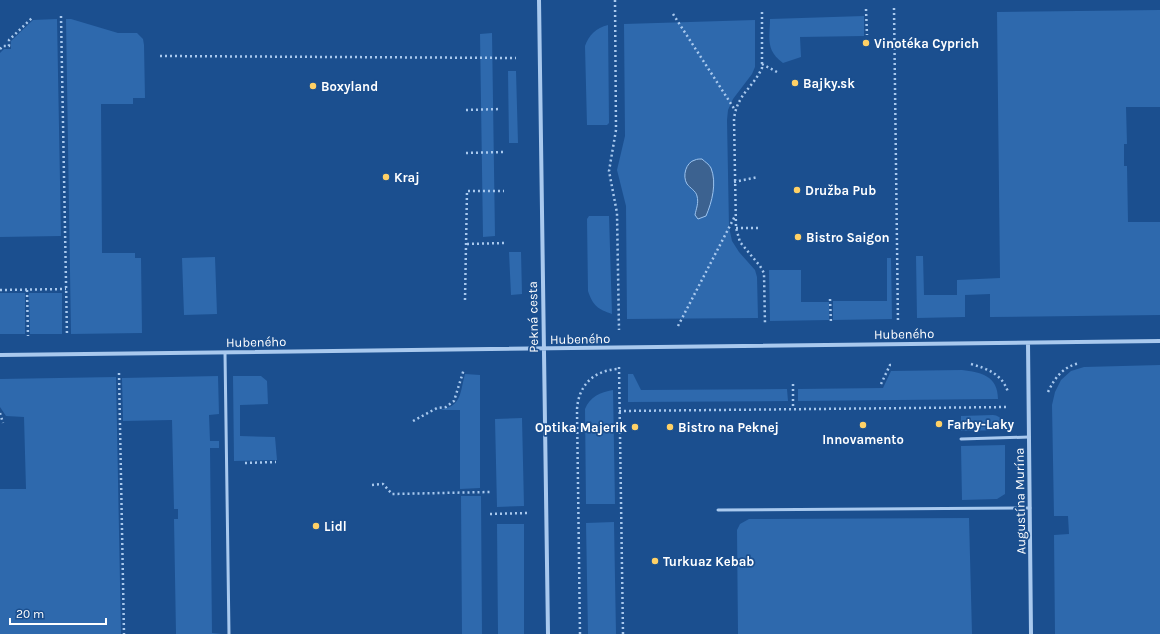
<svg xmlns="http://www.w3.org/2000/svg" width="1160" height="634" font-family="Karla,sans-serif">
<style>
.green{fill:#2e69ad;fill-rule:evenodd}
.water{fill:#3c6290;stroke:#9cc4f0}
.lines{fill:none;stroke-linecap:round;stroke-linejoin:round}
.path{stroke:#a9c9ee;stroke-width:2.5;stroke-dasharray:2 3;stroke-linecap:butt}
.lane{stroke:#a9c9ee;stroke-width:3}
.street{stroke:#a9c9ee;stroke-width:4}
.poi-dot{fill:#ffd166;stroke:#1b4f8f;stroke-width:1.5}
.labels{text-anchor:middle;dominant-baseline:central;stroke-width:3.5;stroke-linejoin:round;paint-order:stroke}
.poi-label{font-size:13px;font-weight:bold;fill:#fff;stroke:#1b4f8f;text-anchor:start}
.street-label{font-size:13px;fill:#fff;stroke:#1b4f8f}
</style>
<rect width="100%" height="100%" fill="#1b4f8f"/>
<path class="green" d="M 1160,10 L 1160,107 L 1126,107 L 1127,144 L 1124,144 L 1124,166 L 1127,166 L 1128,222 L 1160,222 L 1160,315 L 990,317 L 990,294 L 965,295 L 965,317 L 917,318 L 916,256 L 923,256 L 924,295 L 957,295 L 957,280 L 1000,278 L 997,12 Z
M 864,16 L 864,36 L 800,37 L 801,57 L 783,63 C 765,50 770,38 770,19 Z
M 57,19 L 61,236 L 0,237 L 0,53 L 4,49 L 11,49 L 11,41 L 33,20 Z
M 66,19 L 71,19 L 118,33 L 137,33 L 143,39 L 144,45 L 145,98 L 133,98 L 133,104 L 101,104 L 102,253 L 135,253 L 135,258 L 141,258 L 142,333 L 71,334 Z
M 755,20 L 755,67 L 752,74 L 733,99 L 728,110 L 727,120 L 729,227 L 732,241 L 739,252 L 755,270 L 757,277 L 758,318 L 627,319 L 626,206 L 617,170 L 625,136 L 624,24 ZM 685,173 L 713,178 L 712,198 L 697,206 L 697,196 C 693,186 686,185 685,173 Z
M 608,25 L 609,123 L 607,125 L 587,125 L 585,46 C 589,35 596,28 608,25 Z
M 492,33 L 495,236 L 483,237 L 480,34 Z
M 516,71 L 518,143 L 509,143 L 508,71 Z
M 589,216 L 609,216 L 612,314 C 598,309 593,306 588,291 L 587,219 Z
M 509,252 L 521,252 L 522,294 L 511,295 Z
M 215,257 L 217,314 L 184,315 L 182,258 Z
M 887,258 L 891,258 L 892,319 L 833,320 L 833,301 L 887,301 Z
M 769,270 L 801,270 L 801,302 L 829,302 L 829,320 L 770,321 Z
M 0,293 L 25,293 L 25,334 L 0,334 Z
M 29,293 L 62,293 L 62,334 L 30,334 Z
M 1160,365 L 1160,634 L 1055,634 L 1054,535 L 1069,534 L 1068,516 L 1054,516 L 1052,405 L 1055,392 L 1061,380 L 1071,371 L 1084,367 Z
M 962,370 C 981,372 998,376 998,399 L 798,401 L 798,389 L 883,388 L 891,371 Z
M 465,374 L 480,375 L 480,488 L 460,489 L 460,410 L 439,410 C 462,407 460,392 465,374 Z
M 628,374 L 633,374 L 641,390 L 787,389 L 788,401 L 628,402 Z
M 218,376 L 219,414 L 209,415 L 210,441 L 219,441 L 219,448 L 210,448 L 212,633 L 222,634 L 176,634 L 174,519 L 178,519 L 178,509 L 174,509 L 172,420 L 123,421 L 122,378 Z
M 233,376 L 261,376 L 267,381 L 268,404 L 240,405 L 240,436 L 275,437 L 277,460 L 234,461 Z
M 116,377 L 121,634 L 0,634 L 0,489 L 26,489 L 24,417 L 6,416 L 0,407 L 0,379 Z
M 613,390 L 615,504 L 586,504 L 585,409 C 590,397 600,392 613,390 Z
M 993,415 C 1002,416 1004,422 1004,430 L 961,431 L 961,416 Z
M 522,418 L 524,506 L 497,507 L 495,419 Z
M 1005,445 L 1005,494 L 997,499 L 962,500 L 961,446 Z
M 461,496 L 481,496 L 482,634 L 462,634 Z
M 969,518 L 972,634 L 738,634 L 737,530 L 740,524 L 749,519 Z
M 614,522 L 616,634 L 588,634 L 586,523 Z
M 497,524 L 524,524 L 524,634 L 498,634 Z"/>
<path class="water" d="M 702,159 C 705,162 709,164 711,168 C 717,183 712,202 706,216 L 698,219 L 695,215 C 696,209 699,203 697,196 C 696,191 690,188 687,184 C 682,176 686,162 695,160 C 697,159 699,159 702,159 Z"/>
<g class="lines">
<path class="path" d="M 615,0 L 616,130 L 609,171 L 617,213 L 619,330
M 894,8 L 898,323
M 866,9 L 867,35
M 762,12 L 762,68 C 753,88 737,94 734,119 L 736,228 L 740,242 L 760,266 L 764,273 L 765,324
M 673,14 L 735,110
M 61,16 L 67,336
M 0,49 L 3,46 L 9,46 L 9,40 L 33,17
M 160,56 L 516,58
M 762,64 L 777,72
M 466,110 L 501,109
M 466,153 L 503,152
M 734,182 L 758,177
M 736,228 L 760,228
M 467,244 L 506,243
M 0,290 L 66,289
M 27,290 L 28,336
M 830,299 L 831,324
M 465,300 L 467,191 L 504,191
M 678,326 L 735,216
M 971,364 C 988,369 1002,374 1008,392
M 619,367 L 623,634
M 119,373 L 124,634
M 793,384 L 793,409
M 881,384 L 890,365 L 892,365
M 1048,392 C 1055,377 1064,366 1080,363
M 619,411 L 1009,407
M 0,413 L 3,423
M 413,421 L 437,408 L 446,407 L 454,401 L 464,369
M 245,463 L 276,462
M 372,485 L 383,484 L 392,494 L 490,492
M 490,514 L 527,513
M 580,634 L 577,410 C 578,387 592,371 617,369"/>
<path class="lane" d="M 225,353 L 229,634
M 961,439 L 1029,437
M 718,510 L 1030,508"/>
<path class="street" d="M 539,0 L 548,634
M 1028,343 L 1031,634
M 0,355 L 1160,341"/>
</g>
<g class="poi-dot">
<circle cx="866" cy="43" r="4"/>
<circle cx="795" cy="83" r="4"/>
<circle cx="313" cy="86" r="4"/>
<circle cx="386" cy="177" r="4"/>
<circle cx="797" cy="190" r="4"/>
<circle cx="798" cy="237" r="4"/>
<circle cx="939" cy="424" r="4"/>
<circle cx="863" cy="425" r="4"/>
<circle cx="635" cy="427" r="4"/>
<circle cx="670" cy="427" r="4"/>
<circle cx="316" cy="526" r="4"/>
<circle cx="655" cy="561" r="4"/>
</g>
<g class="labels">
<g class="poi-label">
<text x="874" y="43">Vinotéka Cyprich</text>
<text x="803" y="83">Bajky.sk</text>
<text x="321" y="86">Boxyland</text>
<text x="394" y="177">Kraj</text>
<text x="805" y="190">Družba Pub</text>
<text x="806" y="237">Bistro Saigon</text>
<text x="947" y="424">Farby-Laky</text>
<text x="627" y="427" text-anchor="end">Optika Majerik</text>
<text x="678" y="427">Bistro na Peknej</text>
<text x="863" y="439" text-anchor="middle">Innovamento</text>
<text x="324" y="526">Lidl</text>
<text x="663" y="561">Turkuaz Kebab</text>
</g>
<g class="street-label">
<text transform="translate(533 317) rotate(-91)">Pekná cesta</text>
<text transform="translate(904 334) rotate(-1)">Hubeného</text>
<text transform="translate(580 339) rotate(-1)">Hubeného</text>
<text transform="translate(256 342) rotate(-1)">Hubeného</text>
<text transform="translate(1020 501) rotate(-91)">Augustína Murína</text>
</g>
</g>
<path d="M10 618v6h96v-6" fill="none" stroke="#ffffff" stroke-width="2"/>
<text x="16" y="618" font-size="12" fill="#ffffff" stroke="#1b4f8f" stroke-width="3" paint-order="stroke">20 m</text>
</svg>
